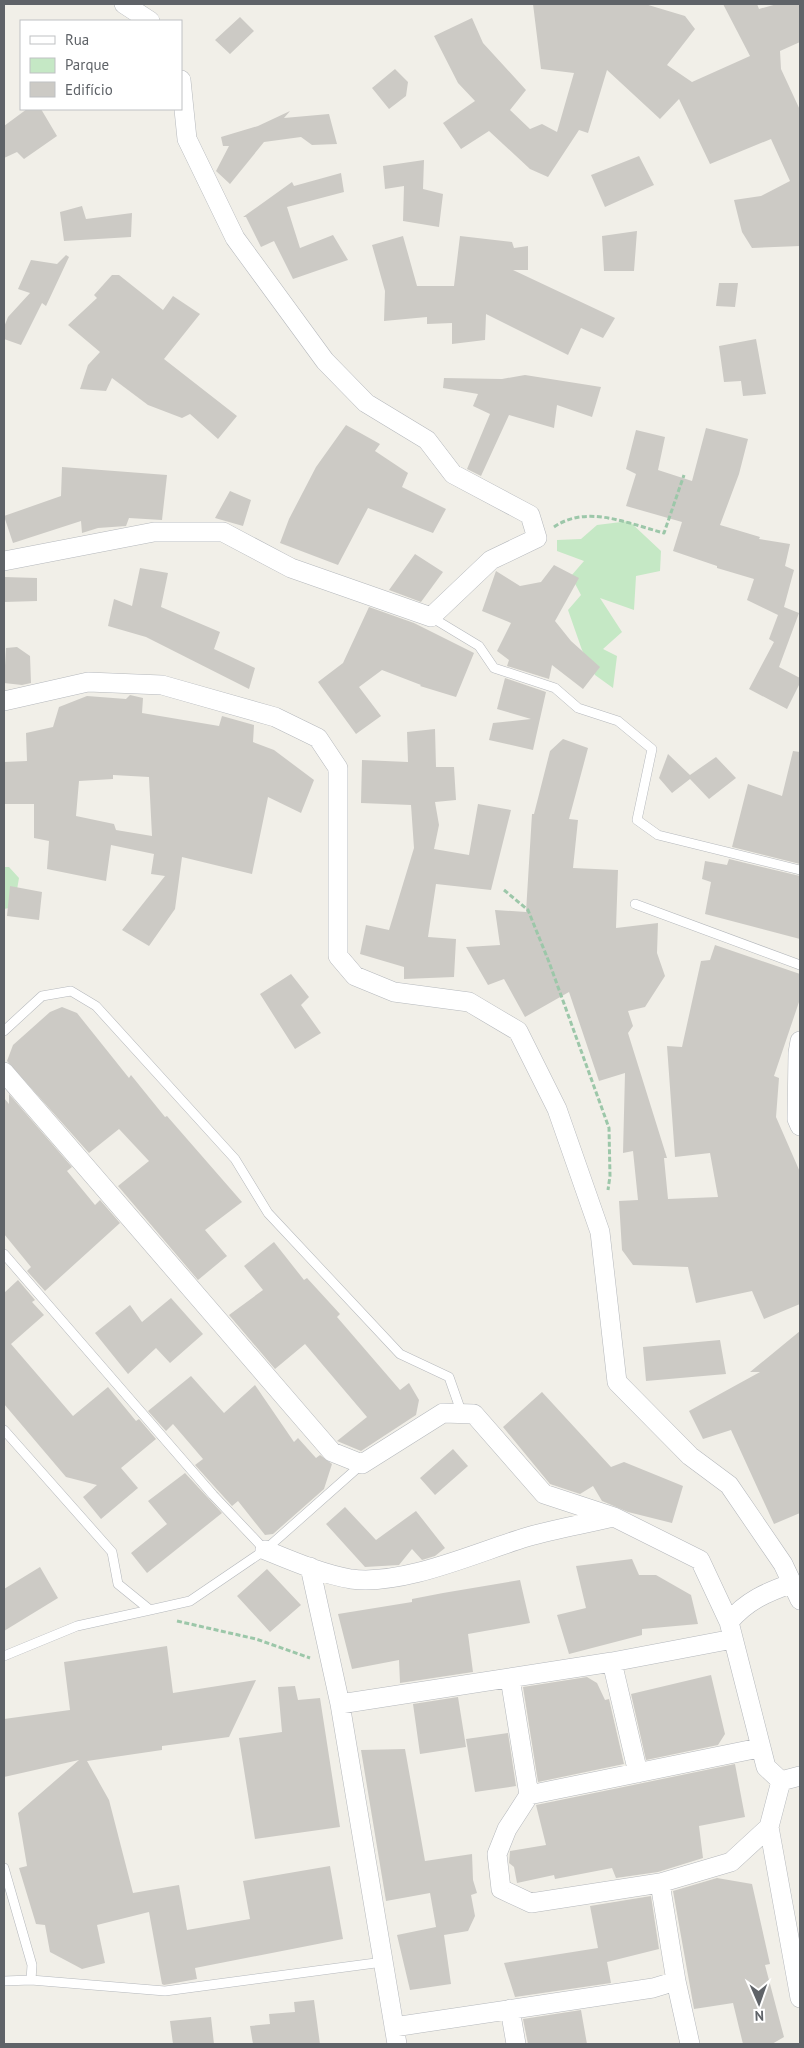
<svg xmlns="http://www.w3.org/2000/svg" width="804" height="2048" font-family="'PT Sans',sans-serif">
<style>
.green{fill:#c5e8c5}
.building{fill:#cccac5;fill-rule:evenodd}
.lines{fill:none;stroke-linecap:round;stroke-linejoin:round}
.lane-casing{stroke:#b5b8bc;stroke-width:10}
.street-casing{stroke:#b5b8bc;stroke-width:20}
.path{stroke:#9cc7a9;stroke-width:3;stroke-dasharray:5 2.5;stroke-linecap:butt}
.lane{stroke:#fff;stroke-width:9}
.street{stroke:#fff;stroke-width:19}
</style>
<rect width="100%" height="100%" fill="#f1efe8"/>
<path class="green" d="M 629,521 L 661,551 L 660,571 L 636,576 L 634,610 L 600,598 L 622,632 L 603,649 L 617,656 L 613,688 L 595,675 L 582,650 L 568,610 L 581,595 L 571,576 L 584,561 L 557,551 L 557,540 L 581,539 L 597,525 Z
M 4,867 L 9,867 L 19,878 L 14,907 L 4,909 Z"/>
<path class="building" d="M 533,4 L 645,4 L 685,16 L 695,29 L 667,65 L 692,82 L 750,56 L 723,4 L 757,4 L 759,9 L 777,4 L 800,4 L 800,42 L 780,51 L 781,69 L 800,110 L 800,246 L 752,248 L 742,232 L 734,200 L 761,196 L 790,181 L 771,139 L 710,164 L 679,99 L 660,119 L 607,70 L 588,133 L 579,130 L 548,177 L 530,169 L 489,131 L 461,149 L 443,123 L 475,101 L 458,83 L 434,36 L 472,18 L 483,43 L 526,90 L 510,110 L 530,129 L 542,124 L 557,132 L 574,73 L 541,69 Z
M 240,17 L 254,31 L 230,54 L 215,40 Z
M 395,69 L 408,82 L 406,96 L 389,109 L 372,88 Z
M 27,109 L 41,109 L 57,136 L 24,159 L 17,152 L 4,158 L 4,126 Z
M 290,111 L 284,118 L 329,114 L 337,144 L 312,145 L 301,137 L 264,142 L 230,184 L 216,171 L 229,146 L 223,146 L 221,137 L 258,126 Z
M 639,156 L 654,185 L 605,207 L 591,175 Z
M 424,160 L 423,189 L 443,194 L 439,227 L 403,221 L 404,186 L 385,189 L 383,166 Z
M 341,173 L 344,192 L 287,207 L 300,248 L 333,235 L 348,260 L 293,279 L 274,241 L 261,247 L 246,217 L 243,217 L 292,182 L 294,186 Z
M 82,206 L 86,219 L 132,213 L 131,237 L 64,241 L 60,212 Z
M 637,231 L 634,271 L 604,271 L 602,236 Z
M 403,236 L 417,286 L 454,286 L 460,236 L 512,242 L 514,248 L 528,246 L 528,270 L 513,270 L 615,318 L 603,338 L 581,328 L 568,355 L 486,314 L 485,340 L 452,344 L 452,323 L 427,324 L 427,317 L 384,321 L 385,291 L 372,245 Z
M 66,255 L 69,257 L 46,306 L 42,303 L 21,345 L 4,339 L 4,327 L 8,317 L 30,293 L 18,289 L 31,260 L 57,264 Z
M 112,275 L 119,275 L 163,310 L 173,296 L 200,314 L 164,359 L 237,416 L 218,439 L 190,414 L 182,418 L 148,405 L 112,378 L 106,391 L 80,389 L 88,365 L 100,352 L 68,325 L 97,298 L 94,295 Z
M 719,283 L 738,283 L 735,307 L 716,306 Z
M 756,339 L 766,394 L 743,396 L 741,381 L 724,382 L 719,346 Z
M 525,375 L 601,387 L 592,417 L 557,405 L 554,428 L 509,415 L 481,476 L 467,469 L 490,414 L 473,406 L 478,394 L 443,388 L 444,378 L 502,379 Z
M 346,425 L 380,444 L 375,451 L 408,473 L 402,487 L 446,509 L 433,533 L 368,508 L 338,565 L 280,543 L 289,519 L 316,467 Z
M 706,428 L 748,439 L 739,474 L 720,525 L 760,537 L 759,539 L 790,544 L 785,566 L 794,570 L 784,607 L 799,613 L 779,667 L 800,678 L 800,683 L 787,709 L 749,689 L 774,642 L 769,639 L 778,615 L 747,600 L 754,579 L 717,568 L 717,566 L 673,551 L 682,522 L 626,506 L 636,474 L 626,469 L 636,430 L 665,437 L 658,470 L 692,481 Z
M 62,467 L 167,475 L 162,520 L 129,518 L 126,526 L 98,528 L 82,533 L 81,521 L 13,543 L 4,516 L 61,496 Z
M 230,491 L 251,500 L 243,526 L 215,518 Z
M 415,554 L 443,572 L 421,602 L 389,590 Z
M 554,565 L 579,578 L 555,621 L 571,641 L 600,667 L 583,689 L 552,665 L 549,679 L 507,666 L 509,660 L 497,651 L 511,623 L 482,611 L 496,571 L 520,586 L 541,582 Z
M 140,568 L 168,573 L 161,607 L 220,632 L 214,649 L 255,668 L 249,689 L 146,637 L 108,626 L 114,599 L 132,606 Z
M 4,577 L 37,578 L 37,601 L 4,602 Z
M 369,607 L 414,623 L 474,653 L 456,697 L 420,686 L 421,685 L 382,670 L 359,687 L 381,716 L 356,734 L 318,682 L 343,663 Z
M 17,647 L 30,656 L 31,683 L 22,685 L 4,683 L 6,648 Z
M 505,678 L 546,692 L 533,750 L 489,740 L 493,723 L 531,719 L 497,709 Z
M 130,695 L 143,698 L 142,713 L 219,726 L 222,716 L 254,725 L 253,742 L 274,750 L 314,780 L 301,813 L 268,797 L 252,874 L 182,857 L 175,909 L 149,946 L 122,930 L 165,876 L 151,874 L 154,854 L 111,845 L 106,881 L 47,869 L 49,841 L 34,838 L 34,804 L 4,804 L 4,762 L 27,761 L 26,733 L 53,727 L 59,707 L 87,696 L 126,699 ZM 113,775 L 149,777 L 152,836 L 116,830 L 114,824 L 76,816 L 79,781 L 113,779 Z
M 435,729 L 436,767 L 454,767 L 456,800 L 435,802 L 439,825 L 434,849 L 469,855 L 478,804 L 511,810 L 491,890 L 436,884 L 428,937 L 456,939 L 454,977 L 404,979 L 404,967 L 360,954 L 366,925 L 389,930 L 414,848 L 411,805 L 361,803 L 362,760 L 408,762 L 407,732 Z
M 563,739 L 588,748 L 569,819 L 578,820 L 573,868 L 618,870 L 616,928 L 658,923 L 657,953 L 665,976 L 645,1007 L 628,1011 L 633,1026 L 628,1033 L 667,1158 L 664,1158 L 668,1199 L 718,1197 L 710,1153 L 675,1157 L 667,1046 L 682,1047 L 701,961 L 710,960 L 715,945 L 800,974 L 800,999 L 774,1076 L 779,1078 L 776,1117 L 800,1172 L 800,1304 L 764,1319 L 752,1291 L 696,1303 L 688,1267 L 633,1265 L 622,1250 L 619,1201 L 638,1200 L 633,1151 L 623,1153 L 625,1073 L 599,1081 L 569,992 L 525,1017 L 504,979 L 488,985 L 466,947 L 500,945 L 495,910 L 526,912 L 532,814 L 534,814 L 550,751 Z
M 793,751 L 800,752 L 800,864 L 732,847 L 748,784 L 782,796 Z
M 668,754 L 690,775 L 716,757 L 736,778 L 709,799 L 690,779 L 672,793 L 659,778 Z
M 729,859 L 800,876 L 800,939 L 705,914 L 711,882 L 702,879 L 705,861 L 727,865 Z
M 10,886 L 42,892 L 39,920 L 7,916 Z
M 291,974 L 309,997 L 301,1005 L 321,1033 L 295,1049 L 260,994 Z
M 62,1007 L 77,1013 L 129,1078 L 131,1075 L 165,1117 L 167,1116 L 242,1202 L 205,1230 L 227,1256 L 198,1280 L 118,1186 L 149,1161 L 119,1129 L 89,1153 L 7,1061 L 13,1045 L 50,1012 Z
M 9,1094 L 72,1167 L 67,1171 L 95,1205 L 100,1200 L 120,1223 L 45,1291 L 27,1271 L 31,1267 L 4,1234 L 4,1098 L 9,1104 Z
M 274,1242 L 304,1280 L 307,1278 L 340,1314 L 337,1317 L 400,1390 L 409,1383 L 419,1400 L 416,1415 L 361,1451 L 337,1441 L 367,1417 L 305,1344 L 275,1369 L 229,1315 L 263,1290 L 244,1266 Z
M 18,1280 L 35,1300 L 32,1302 L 44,1315 L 11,1344 L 73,1416 L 108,1387 L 136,1421 L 139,1419 L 156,1439 L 121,1468 L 138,1488 L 101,1519 L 83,1497 L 97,1485 L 66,1477 L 4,1404 L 4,1293 Z
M 171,1298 L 203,1334 L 170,1363 L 156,1348 L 128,1374 L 95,1333 L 130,1305 L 142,1322 Z
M 800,1331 L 800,1513 L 774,1524 L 731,1430 L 703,1439 L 689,1411 L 760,1372 L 750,1372 Z
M 720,1340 L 726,1374 L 646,1381 L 643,1347 Z
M 191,1376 L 224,1413 L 255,1385 L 294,1442 L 298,1438 L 316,1458 L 320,1455 L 332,1464 L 324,1489 L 273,1534 L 265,1535 L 238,1501 L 232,1506 L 195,1465 L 203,1459 L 173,1424 L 166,1431 L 148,1411 Z
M 542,1392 L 611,1467 L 624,1462 L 683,1486 L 672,1523 L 628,1512 L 602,1501 L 593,1486 L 580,1494 L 550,1484 L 503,1427 Z
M 453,1449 L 468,1466 L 435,1495 L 420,1478 Z
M 185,1473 L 222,1513 L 147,1573 L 131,1553 L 167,1524 L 148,1501 Z
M 345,1507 L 376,1540 L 416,1511 L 445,1548 L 435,1556 L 422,1560 L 412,1549 L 399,1565 L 365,1567 L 326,1524 Z
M 632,1559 L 639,1575 L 656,1575 L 691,1595 L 698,1624 L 642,1629 L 642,1635 L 569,1654 L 557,1615 L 586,1608 L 576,1566 Z
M 40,1567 L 58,1598 L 4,1631 L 4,1589 Z
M 267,1569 L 301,1605 L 270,1632 L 237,1596 Z
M 520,1580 L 530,1623 L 468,1634 L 473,1672 L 400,1683 L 399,1660 L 352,1669 L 338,1614 L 412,1602 L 412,1599 L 443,1593 Z
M 167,1646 L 173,1693 L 256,1680 L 229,1737 L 162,1746 L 162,1750 L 87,1761 L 109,1800 L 133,1893 L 179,1885 L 187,1930 L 250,1919 L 243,1881 L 330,1866 L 343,1939 L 195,1968 L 197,1979 L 164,1985 L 162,1984 L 149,1912 L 97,1925 L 105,1963 L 82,1969 L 50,1952 L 45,1925 L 36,1924 L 19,1868 L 27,1866 L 18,1813 L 79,1760 L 4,1777 L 4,1719 L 70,1710 L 64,1662 Z
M 711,1675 L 725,1734 L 718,1745 L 646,1760 L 631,1694 Z
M 587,1677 L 597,1683 L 605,1700 L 609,1699 L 624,1764 L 538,1782 L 523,1687 Z
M 295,1686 L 298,1700 L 320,1698 L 340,1827 L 255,1839 L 239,1738 L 282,1732 L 278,1687 Z
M 458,1697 L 466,1747 L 420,1754 L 413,1704 Z
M 508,1733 L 516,1786 L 475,1792 L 466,1739 Z
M 405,1749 L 425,1861 L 472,1854 L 473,1880 L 477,1893 L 471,1895 L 475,1916 L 468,1931 L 444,1935 L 451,1984 L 410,1990 L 397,1935 L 436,1927 L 430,1893 L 386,1901 L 361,1750 Z
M 735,1764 L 745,1817 L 699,1826 L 703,1858 L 658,1872 L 616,1878 L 612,1868 L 555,1879 L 554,1875 L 517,1883 L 514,1867 L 509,1863 L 510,1851 L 546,1845 L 536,1805 Z
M 717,1878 L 752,1884 L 770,1964 L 765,1965 L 784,2037 L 772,2044 L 743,2044 L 733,2003 L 694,2009 L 673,1891 Z
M 651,1896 L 659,1949 L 607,1962 L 611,1983 L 515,1997 L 504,1963 L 598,1948 L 590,1906 Z
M 314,2000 L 320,2044 L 253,2044 L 250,2026 L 270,2024 L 269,2014 L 295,2012 L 294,2002 Z
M 581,2010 L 587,2044 L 528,2044 L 523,2019 Z
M 211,2017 L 214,2044 L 173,2044 L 170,2021 Z"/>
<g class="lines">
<g class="lane-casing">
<path id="lane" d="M 431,617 L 479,646 L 494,668 L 555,688 L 578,708 L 618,721 L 652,749 L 637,820 L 658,835 L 800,870
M 635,904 L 800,965
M 4,1031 L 42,996 L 71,991 L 96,1006 L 235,1159 L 268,1213 L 400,1354 L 449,1377 L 462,1414
M 4,1254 L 213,1495 L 265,1550
M 4,1430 L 112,1552 L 118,1584 L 150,1610 L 190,1601 L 265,1550 L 362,1464
M 4,1656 L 77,1626 L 150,1610
M 4,1868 L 32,1965 L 31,1980 L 4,1981
M 31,1980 L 165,1991 L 383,1962"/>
</g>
<g class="street-casing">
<path id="street" d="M 124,4 L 150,21
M 4,561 L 154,532 L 223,532 L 291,568 L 431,617 L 491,560 L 537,538 L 530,515 L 453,474 L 427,440 L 366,403 L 325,361 L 235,238 L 187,139 L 181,80
M 4,701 L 88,682 L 162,685 L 275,717 L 318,738 L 338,768 L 338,956 L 355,976 L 394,992 L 469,1002 L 518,1031 L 557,1109 L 600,1232 L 617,1382 L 690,1456 L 729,1485 L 783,1564 L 800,1600
M 800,1041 L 798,1053 L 797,1119 L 800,1126
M 4,1072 L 332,1452 L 362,1464 L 443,1413 L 474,1414 L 544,1494 L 614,1517 L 700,1560 L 729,1622 L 766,1767 L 781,1781 L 800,1776
M 265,1550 C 292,1561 322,1574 351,1579 C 404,1586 477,1552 527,1537 C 555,1529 584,1524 613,1517
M 310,1567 L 340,1704
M 729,1622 C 746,1601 767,1592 793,1583
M 612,1662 L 638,1773
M 510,1678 L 529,1795 L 507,1829 L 497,1854 L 501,1889 L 531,1903 L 660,1883
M 529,1795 L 759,1748
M 769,1827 L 800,1998
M 676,1981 L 690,2044
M 510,2009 L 516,2044
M 394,2027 L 653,1988 L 676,1981 L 660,1883 L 731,1862 L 769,1827 L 781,1781
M 397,2044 L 340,1704 L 612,1662 L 733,1639"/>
</g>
<path class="path" d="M 554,527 C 587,504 629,524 664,533 L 684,475
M 504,890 L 528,910 L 549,962 L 609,1128 L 610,1176 L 608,1190
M 177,1621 L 256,1639 L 310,1658"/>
<use href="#lane" class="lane"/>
<use href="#street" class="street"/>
</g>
<rect width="804" height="2048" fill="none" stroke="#5f6368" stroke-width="10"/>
<rect x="20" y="20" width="162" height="90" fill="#ffffff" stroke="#bfc1c3"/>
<rect x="30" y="36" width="25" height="8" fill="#ffffff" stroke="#bfc1c3"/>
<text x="65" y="45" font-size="15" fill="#5f6368">Rua</text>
<rect x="30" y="58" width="25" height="15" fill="#c5e8c5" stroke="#bfc1c3"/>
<text x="65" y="70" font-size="15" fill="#5f6368">Parque</text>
<rect x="30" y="82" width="25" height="15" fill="#cccac5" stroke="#bfc1c3"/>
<text x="65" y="95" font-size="15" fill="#5f6368">Edifício</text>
<g transform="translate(759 2003) rotate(178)" stroke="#ffffff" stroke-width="4" paint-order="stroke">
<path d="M0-4L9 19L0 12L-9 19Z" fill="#5f6368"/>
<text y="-8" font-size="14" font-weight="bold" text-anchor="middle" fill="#5f6368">N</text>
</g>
</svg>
